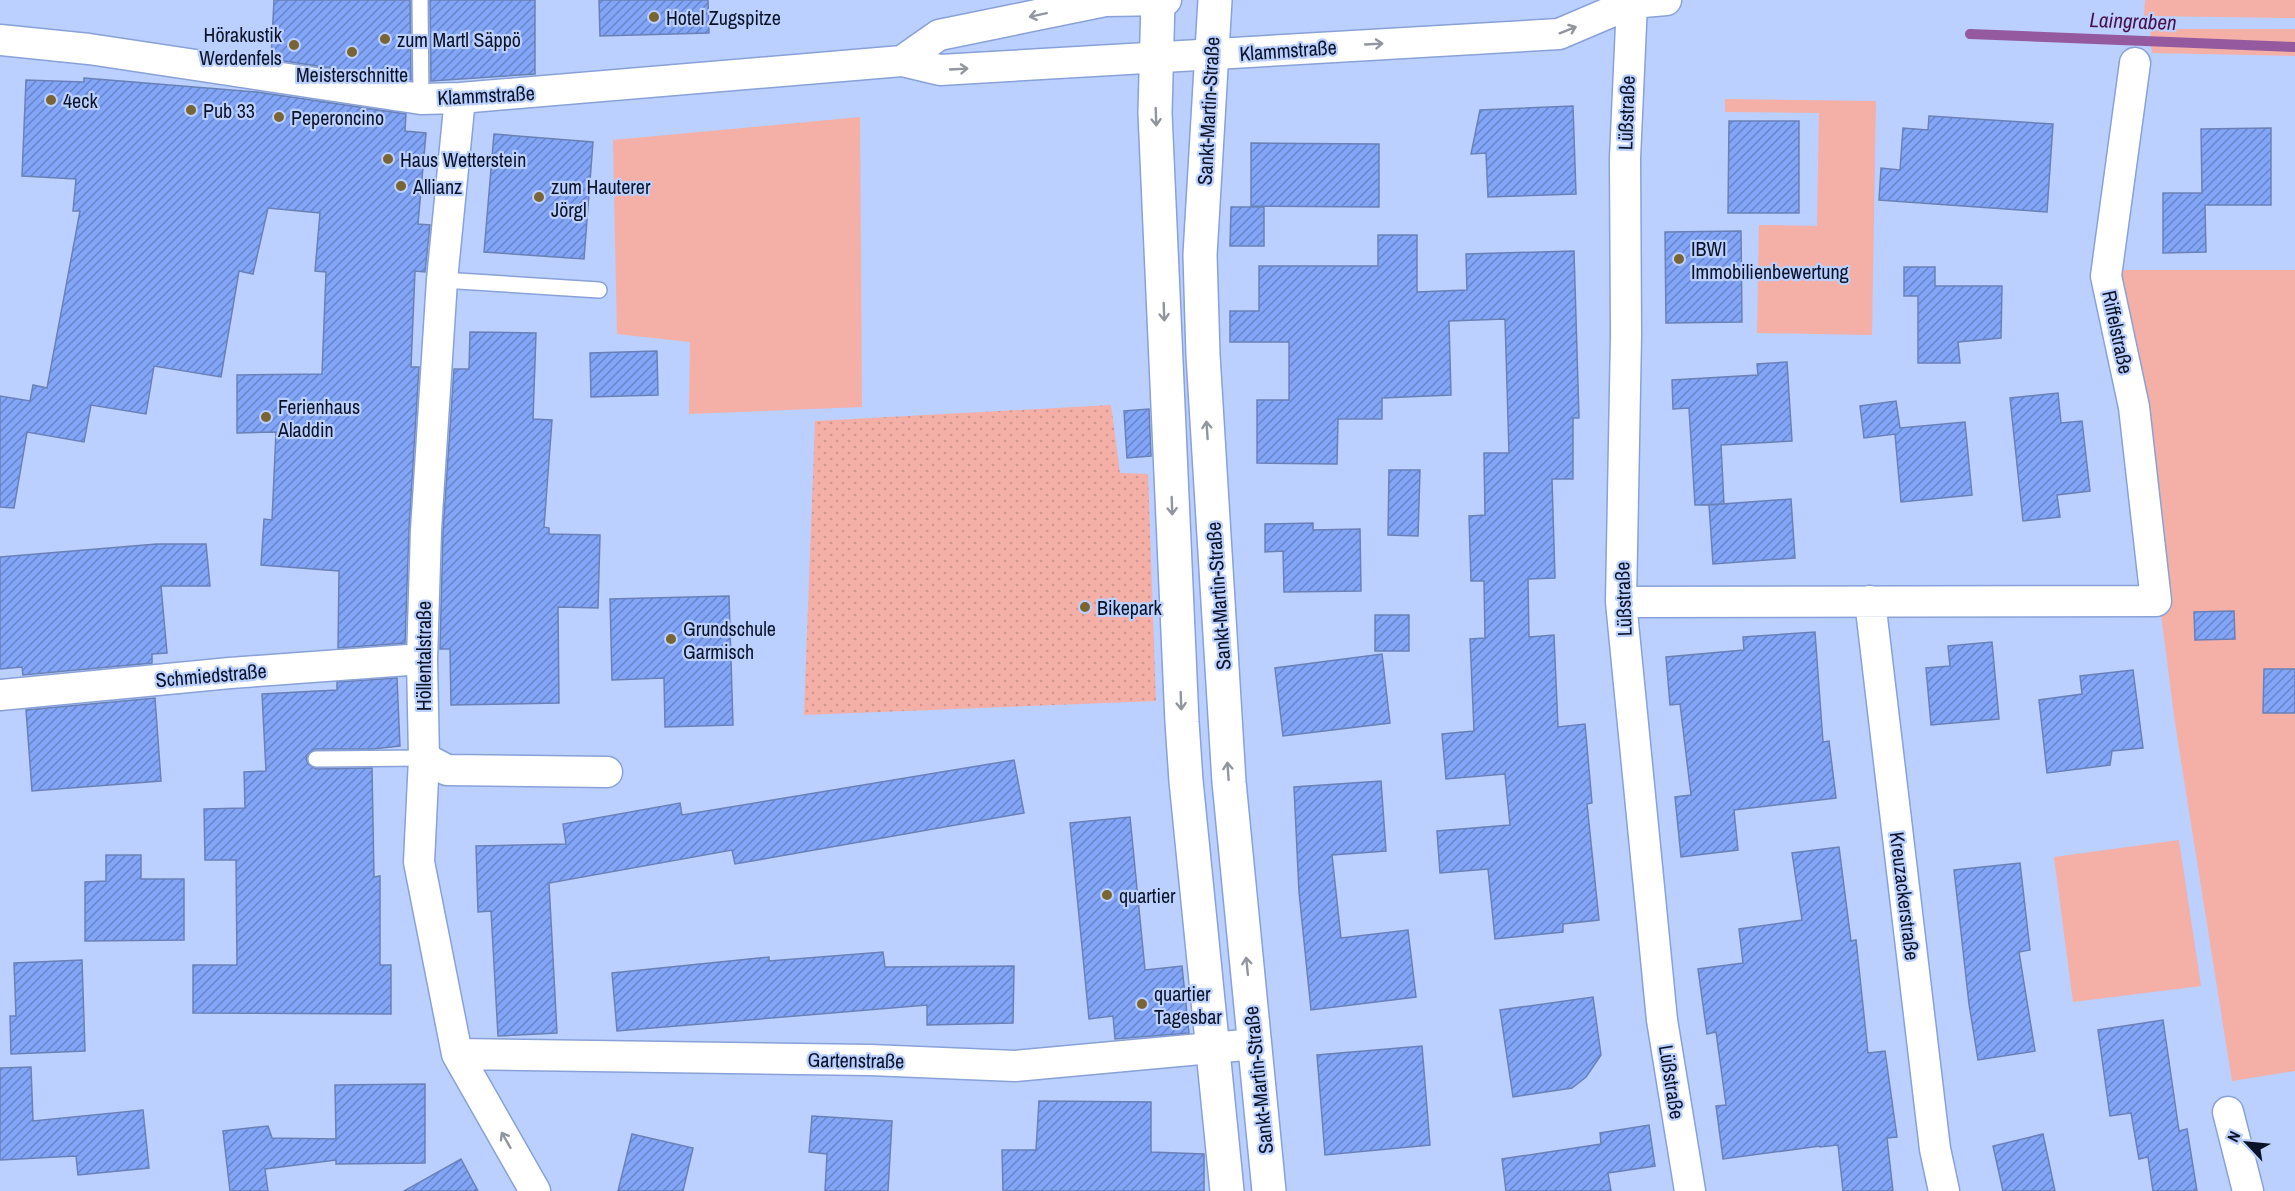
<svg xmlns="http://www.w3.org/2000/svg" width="2295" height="1191" font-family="'Archivo Narrow',sans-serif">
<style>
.green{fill:#f4afa7}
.park{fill:url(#park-dots)}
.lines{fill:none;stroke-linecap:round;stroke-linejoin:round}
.stream{stroke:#94599e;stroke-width:10}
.building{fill:url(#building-hatch);stroke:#6a81b7;stroke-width:1.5}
.lane-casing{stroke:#88a1d8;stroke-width:18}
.street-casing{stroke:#88a1d8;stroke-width:33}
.secondary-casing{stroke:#88a1d8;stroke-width:36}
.lane{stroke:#fff;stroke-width:15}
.street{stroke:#fff;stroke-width:30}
.secondary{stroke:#fff;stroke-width:33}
.oneway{stroke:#91959e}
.poi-dot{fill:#796433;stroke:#bbd0fe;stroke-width:2}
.labels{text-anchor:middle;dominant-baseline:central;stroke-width:4.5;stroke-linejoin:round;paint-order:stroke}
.poi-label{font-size:20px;fill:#0b1328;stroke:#bbd0fe;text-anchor:start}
.street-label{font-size:20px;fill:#0b1328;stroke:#bbd0fe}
.water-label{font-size:21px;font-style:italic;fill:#48104a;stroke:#bbd0fe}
</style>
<defs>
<pattern id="park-dots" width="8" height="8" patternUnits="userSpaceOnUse" patternTransform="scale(1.5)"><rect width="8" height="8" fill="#f4afa7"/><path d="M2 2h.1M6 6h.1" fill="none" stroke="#d09690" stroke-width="1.8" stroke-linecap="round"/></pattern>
<pattern id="building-hatch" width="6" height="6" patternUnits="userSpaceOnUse" patternTransform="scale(1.5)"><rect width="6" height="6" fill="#83a5f8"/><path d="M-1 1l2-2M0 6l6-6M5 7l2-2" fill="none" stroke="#6985c9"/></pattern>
</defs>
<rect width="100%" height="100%" fill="#bbd0fe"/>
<path class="green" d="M 2145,0 L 2295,0 L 2295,18 L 2144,16 Z
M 2150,29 L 2295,29 L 2295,56 L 2152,53 Z
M 1725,99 L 1876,101 L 1872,335 L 1757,333 L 1759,225 L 1817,226 L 1819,113 L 1725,112 Z
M 860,117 L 862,407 L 689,414 L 690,342 L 617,334 L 613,140 Z
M 2117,270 L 2295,270 L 2295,1071 L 2232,1081 L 2175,723 Z
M 2179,840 L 2201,986 L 2073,1002 L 2054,857 Z"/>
<path class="park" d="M 1111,405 L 1120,473 L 1148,474 L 1156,701 L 804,715 L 815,421 Z"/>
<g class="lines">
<path class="stream" d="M 1970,34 L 2295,47"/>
</g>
<path class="building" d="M 274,0 L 410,0 L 411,80 L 271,59 Z
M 430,0 L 535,0 L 535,74 L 431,81 Z
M 599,0 L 708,0 L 709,33 L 600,36 Z
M 84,78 L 257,92 L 406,114 L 405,131 L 426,133 L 418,224 L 430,225 L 425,272 L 415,271 L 411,367 L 419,367 L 409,529 L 405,643 L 338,648 L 339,571 L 261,565 L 264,519 L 272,520 L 276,432 L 237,433 L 237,375 L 322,374 L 326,272 L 315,271 L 320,213 L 268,208 L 253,274 L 239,271 L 221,377 L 154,366 L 146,414 L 91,405 L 84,442 L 27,432 L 14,508 L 0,507 L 0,396 L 30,401 L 33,385 L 47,388 L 80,211 L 73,211 L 76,179 L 22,176 L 26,80 L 84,82 Z
M 1573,106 L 1576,194 L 1488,197 L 1486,153 L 1471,154 L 1480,110 Z
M 1929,116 L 2053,124 L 2047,212 L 1879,200 L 1881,168 L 1900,170 L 1903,128 L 1928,130 Z
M 1729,121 L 1799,121 L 1799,213 L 1728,213 Z
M 2271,128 L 2271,205 L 2205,205 L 2206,252 L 2163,253 L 2163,193 L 2202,193 L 2201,129 Z
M 494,134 L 593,142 L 584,259 L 484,252 Z
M 1251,143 L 1379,144 L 1379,207 L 1251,206 Z
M 1231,207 L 1264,207 L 1264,246 L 1230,246 Z
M 1741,231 L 1742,322 L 1666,323 L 1665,232 Z
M 1378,235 L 1417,235 L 1417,292 L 1467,290 L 1466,254 L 1574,251 L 1579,418 L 1573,418 L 1573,479 L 1552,479 L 1555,578 L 1528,579 L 1529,637 L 1554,635 L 1558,727 L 1585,724 L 1592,803 L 1587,804 L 1599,920 L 1563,924 L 1563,932 L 1495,939 L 1488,869 L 1440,873 L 1437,831 L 1510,825 L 1505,774 L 1446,779 L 1442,734 L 1474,731 L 1470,639 L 1485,638 L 1484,581 L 1471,581 L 1469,516 L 1485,515 L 1484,453 L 1509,453 L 1505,319 L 1449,321 L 1451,395 L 1382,398 L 1382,419 L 1338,419 L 1337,464 L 1257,463 L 1257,400 L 1289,400 L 1289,342 L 1230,342 L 1230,311 L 1259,311 L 1259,266 L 1378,266 Z
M 1904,267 L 1935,267 L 1935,286 L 2002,286 L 2001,338 L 1958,342 L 1960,363 L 1918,363 L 1918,296 L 1904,296 Z
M 470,332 L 536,333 L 533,419 L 552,420 L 544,527 L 549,528 L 549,534 L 600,535 L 598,608 L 558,607 L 559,703 L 451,705 L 450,649 L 440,649 L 443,531 L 454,369 L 469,369 Z
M 657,351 L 658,395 L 591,397 L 590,353 Z
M 1787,362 L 1792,441 L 1721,445 L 1724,504 L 1695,505 L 1689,408 L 1673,409 L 1672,380 L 1758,375 L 1757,364 Z
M 2058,393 L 2061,423 L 2082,421 L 2090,491 L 2057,495 L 2060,517 L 2023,521 L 2010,398 Z
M 1896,401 L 1900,428 L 1965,422 L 1972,495 L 1901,502 L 1895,434 L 1864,438 L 1860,406 Z
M 1149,409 L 1151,456 L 1127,458 L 1124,411 Z
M 1389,470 L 1420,470 L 1418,536 L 1388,535 Z
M 1791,499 L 1795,558 L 1713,564 L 1709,505 Z
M 1313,523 L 1313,530 L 1360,529 L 1361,591 L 1284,592 L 1283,551 L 1265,552 L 1265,524 Z
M 157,544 L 206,544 L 210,586 L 161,586 L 167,653 L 152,654 L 152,663 L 23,675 L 22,667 L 0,669 L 0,557 Z
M 729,596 L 733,725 L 665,727 L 664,678 L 612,680 L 610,599 Z
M 2234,611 L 2235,639 L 2195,640 L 2194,612 Z
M 1375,615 L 1409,615 L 1409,651 L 1375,651 Z
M 1815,632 L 1823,742 L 1829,741 L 1836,798 L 1734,810 L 1738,850 L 1681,857 L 1675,797 L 1691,795 L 1680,704 L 1670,705 L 1666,657 L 1744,650 L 1743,637 Z
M 1992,642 L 1999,719 L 1931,725 L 1926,668 L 1950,666 L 1948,646 Z
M 1382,654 L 1390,723 L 1283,736 L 1275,668 Z
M 2264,669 L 2295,669 L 2295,713 L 2263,713 Z
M 2133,670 L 2143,748 L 2112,751 L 2110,765 L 2047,773 L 2039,700 L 2082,694 L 2080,676 Z
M 397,678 L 400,746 L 372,749 L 315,749 L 308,754 L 306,759 L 308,764 L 316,769 L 372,768 L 374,877 L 380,876 L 380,965 L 391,965 L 391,1014 L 193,1013 L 193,965 L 237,965 L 236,860 L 205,860 L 204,809 L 245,808 L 244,772 L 266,771 L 262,694 L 337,690 L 337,682 Z
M 155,698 L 161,781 L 32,791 L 26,710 Z
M 1014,760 L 1024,813 L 735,864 L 732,850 L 549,883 L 557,1033 L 498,1036 L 491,911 L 478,912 L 476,846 L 566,844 L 563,824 L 680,803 L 682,815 Z
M 1381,781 L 1386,851 L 1332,855 L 1341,938 L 1408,930 L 1416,997 L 1311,1010 L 1299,892 L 1294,787 Z
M 1130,817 L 1145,970 L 1182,966 L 1189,1033 L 1115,1039 L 1113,1016 L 1089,1019 L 1070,823 Z
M 1839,847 L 1851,941 L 1856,940 L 1868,1053 L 1885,1051 L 1897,1137 L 1887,1138 L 1893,1191 L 1843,1191 L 1838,1145 L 1820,1147 L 1820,1146 L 1723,1159 L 1716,1106 L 1726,1105 L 1716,1032 L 1707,1034 L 1698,969 L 1743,963 L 1739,929 L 1802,920 L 1792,853 Z
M 106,855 L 141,855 L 141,879 L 184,879 L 184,940 L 85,941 L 85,882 L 106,881 Z
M 2020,863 L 2030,950 L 2019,952 L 2035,1051 L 1978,1060 L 1969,1004 L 1954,870 Z
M 883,952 L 885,967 L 1014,966 L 1013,1023 L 927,1025 L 927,1005 L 617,1031 L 612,973 L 769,957 L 769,961 Z
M 82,960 L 85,1051 L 11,1054 L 10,1016 L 16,1016 L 14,963 Z
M 1593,997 L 1601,1055 L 1586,1077 L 1572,1088 L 1513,1097 L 1500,1010 Z
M 2163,1020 L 2179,1131 L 2187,1129 L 2197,1191 L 2153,1191 L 2148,1157 L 2139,1159 L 2131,1113 L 2110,1116 L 2098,1030 Z
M 1422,1046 L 1430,1145 L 1325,1155 L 1317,1055 Z
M 31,1067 L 33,1121 L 143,1110 L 149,1168 L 78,1175 L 76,1156 L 0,1160 L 0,1068 Z
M 425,1084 L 425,1163 L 336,1164 L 336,1160 L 265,1169 L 268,1191 L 230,1191 L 223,1131 L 268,1126 L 272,1138 L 336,1139 L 335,1085 Z
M 1039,1101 L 1151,1102 L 1151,1152 L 1204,1154 L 1204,1191 L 1003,1191 L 1002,1150 L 1036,1150 Z
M 812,1116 L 892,1121 L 888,1191 L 825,1191 L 827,1154 L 809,1152 Z
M 1649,1125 L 1655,1166 L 1608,1173 L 1611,1191 L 1506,1191 L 1502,1159 L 1601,1144 L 1600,1133 Z
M 632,1134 L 693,1148 L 683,1191 L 618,1191 Z
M 2043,1134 L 2055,1191 L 2003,1191 L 1993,1146 Z
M 461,1159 L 478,1191 L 404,1191 Z"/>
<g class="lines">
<g class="lane-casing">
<path id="lane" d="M 420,0 L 421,99
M 442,280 L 599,290
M 316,759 L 424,758"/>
</g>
<g class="street-casing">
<path id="street" d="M 1632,3 L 1625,158 L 1626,335 L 1621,602 L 1662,1020 L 1690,1191
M 0,40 L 89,49 L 421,99 L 460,98 L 902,61 L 940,70 L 1559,34 L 1632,3 L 1666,0
M 902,61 L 939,35 L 1105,1 L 1166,0
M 460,98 L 442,280 L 426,530 L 422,659 L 424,758 L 419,862 L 457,1054 L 535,1191
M 1870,601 L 1935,1149 L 1944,1191
M 1621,602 L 2156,601 L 2134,407 L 2106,276 L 2135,63
M 0,695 L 230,673 L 422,659
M 424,758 L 447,770 L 607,772
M 457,1054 L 870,1060 L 1015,1066 L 1255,1044
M 2228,1112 L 2248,1191"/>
</g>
<g class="secondary-casing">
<path id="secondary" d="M 1158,0 L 1155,113 L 1182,722 L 1186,781 L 1227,1191
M 1215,0 L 1200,255 L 1203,355 L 1229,782 L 1269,1191"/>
</g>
<use href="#lane" class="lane"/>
<use href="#street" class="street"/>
<use href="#secondary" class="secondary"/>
</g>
<defs><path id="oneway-shaft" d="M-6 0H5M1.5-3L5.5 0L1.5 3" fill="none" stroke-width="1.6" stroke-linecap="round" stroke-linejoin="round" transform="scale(1.5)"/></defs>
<g class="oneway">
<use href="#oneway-shaft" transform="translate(1038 15) rotate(168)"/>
<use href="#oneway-shaft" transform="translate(1568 30) rotate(-22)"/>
<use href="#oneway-shaft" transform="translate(1374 44) rotate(-3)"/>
<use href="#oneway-shaft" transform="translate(959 69) rotate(-3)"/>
<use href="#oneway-shaft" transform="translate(1156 117) rotate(88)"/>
<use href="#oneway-shaft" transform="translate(1164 312) rotate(88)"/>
<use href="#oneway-shaft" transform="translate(1207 430) rotate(-94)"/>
<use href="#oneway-shaft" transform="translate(1172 506) rotate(88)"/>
<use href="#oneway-shaft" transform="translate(1181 701) rotate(88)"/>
<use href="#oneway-shaft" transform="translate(1228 771) rotate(-94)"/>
<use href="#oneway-shaft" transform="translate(1247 966) rotate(-96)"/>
<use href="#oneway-shaft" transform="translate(506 1140) rotate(-120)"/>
</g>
<g class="poi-dot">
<circle cx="654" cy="17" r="6"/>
<circle cx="385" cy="39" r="6"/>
<circle cx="294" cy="45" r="6"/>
<circle cx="352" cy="52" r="6"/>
<circle cx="51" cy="100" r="6"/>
<circle cx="191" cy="110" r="6"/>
<circle cx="279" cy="117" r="6"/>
<circle cx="388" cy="159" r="6"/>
<circle cx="401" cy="186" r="6"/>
<circle cx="539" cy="197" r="6"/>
<circle cx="1679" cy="259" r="6"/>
<circle cx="266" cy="417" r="6"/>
<circle cx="1085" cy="607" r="6"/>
<circle cx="671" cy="639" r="6"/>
<circle cx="1107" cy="895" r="6"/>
<circle cx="1142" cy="1004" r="6"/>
</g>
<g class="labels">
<g class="poi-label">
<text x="666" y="17">Hotel Zugspitze</text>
<text x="282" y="34" text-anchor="end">Hörakustik<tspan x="282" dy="23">Werdenfels</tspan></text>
<text x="397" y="39">zum Martl Säppö</text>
<text x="352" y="74" text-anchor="middle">Meisterschnitte</text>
<text x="63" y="100">4eck</text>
<text x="203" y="110">Pub 33</text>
<text x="291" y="117">Peperoncino</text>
<text x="400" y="159">Haus Wetterstein</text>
<text x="413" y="186">Allianz</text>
<text x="551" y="186">zum Hauterer<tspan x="551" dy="23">Jörgl</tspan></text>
<text x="1691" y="248">IBWI<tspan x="1691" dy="23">Immobilienbewertung</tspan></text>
<text x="278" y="406">Ferienhaus<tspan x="278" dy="23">Aladdin</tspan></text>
<text x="1097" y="607">Bikepark</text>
<text x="683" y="628">Grundschule<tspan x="683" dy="23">Garmisch</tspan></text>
<text x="1119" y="895">quartier</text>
<text x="1154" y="993">quartier<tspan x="1154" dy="23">Tagesbar</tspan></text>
</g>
<g class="street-label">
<text transform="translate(1288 50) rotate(-4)">Klammstraße</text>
<text transform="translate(486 95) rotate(-3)">Klammstraße</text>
<text transform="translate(1208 111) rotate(-87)">Sankt-Martin-Straße</text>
<text transform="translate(1626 113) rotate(-88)">Lüßstraße</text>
<text transform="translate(2118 332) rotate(78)">Riffelstraße</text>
<text transform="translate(1218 596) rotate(-94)">Sankt-Martin-Straße</text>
<text transform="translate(1623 599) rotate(-92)">Lüßstraße</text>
<text transform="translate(423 656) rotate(-90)">Höllentalstraße</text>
<text transform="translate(211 675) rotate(-5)">Schmiedstraße</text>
<text transform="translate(1905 896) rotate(83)">Kreuzackerstraße</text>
<text transform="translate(856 1060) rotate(1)">Gartenstraße</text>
<text transform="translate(1258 1080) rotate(-96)">Sankt-Martin-Straße</text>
<text transform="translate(1672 1082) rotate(81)">Lüßstraße</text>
</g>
<g class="water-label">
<text transform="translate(2133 21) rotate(2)">Laingraben</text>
</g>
</g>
<g transform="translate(2247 1143) rotate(296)" stroke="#bbd0fe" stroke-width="4.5" paint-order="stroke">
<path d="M0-4.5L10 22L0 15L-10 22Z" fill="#0b1328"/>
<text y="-9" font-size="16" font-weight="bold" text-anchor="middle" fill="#0b1328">N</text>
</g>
</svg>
